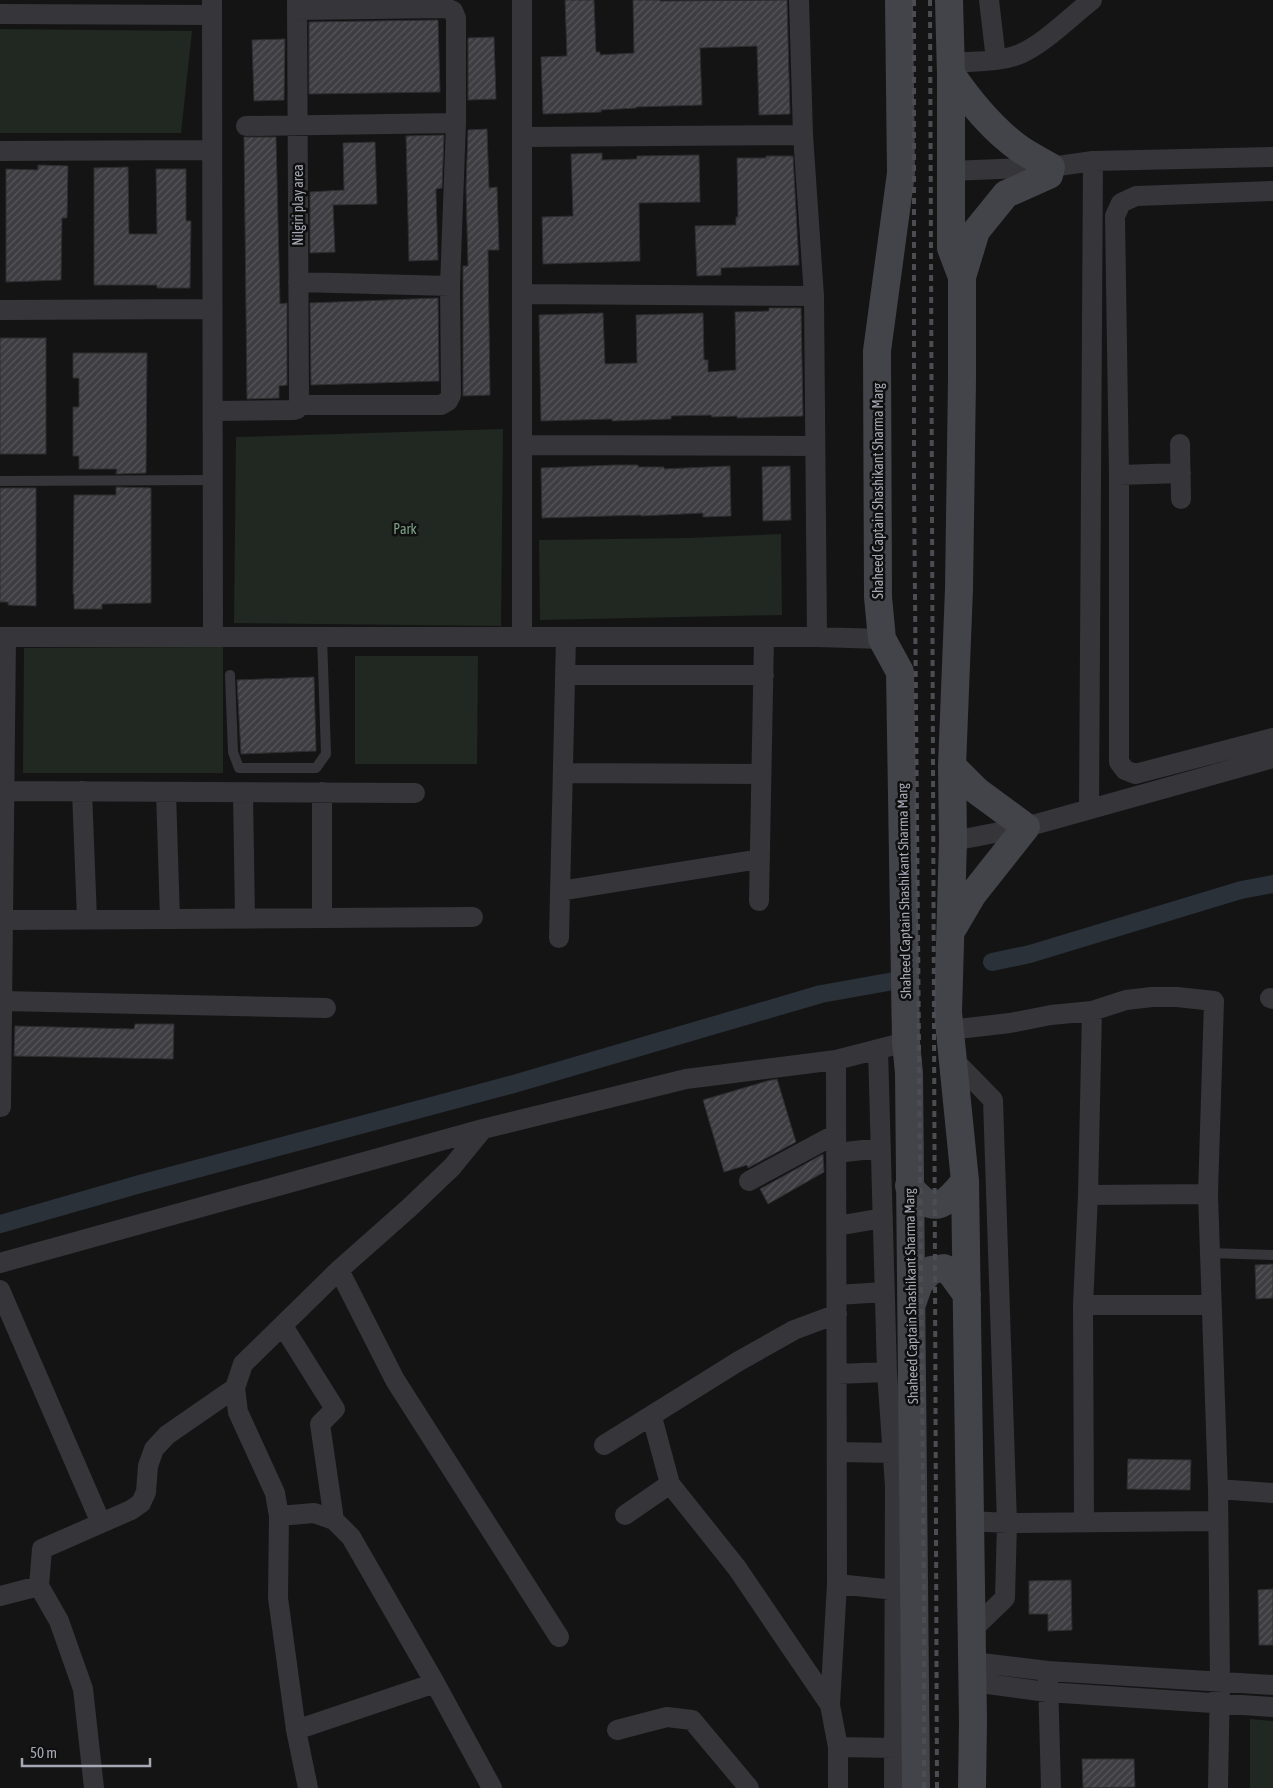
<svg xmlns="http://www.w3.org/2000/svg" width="1273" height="1788" font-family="'Asap Condensed',sans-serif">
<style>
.green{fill:#202821}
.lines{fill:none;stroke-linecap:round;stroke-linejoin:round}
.canal{stroke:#2a3139;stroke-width:18}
.building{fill:url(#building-hatch);stroke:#2e2e31}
.service{stroke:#35353a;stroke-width:10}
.minor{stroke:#35353a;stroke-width:20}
.secondary{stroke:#43444a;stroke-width:28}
.rail{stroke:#4c4d53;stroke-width:4;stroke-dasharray:6 5;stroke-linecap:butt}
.labels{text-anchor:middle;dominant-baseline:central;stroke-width:5;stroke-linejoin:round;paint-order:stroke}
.street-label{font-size:14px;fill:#a6a9b5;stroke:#0f0f10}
.park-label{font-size:14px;fill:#7da083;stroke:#0f0f10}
</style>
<defs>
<pattern id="building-hatch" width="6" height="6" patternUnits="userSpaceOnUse" patternTransform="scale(1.25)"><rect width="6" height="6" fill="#3e3e42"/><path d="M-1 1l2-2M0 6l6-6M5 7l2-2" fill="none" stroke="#57575b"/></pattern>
</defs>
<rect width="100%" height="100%" fill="#141415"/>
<path class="green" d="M 0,29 L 192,31 L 181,133 L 0,133 Z
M 503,429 L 501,626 L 234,623 L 236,437 Z
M 781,534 L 782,615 L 540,620 L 539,540 L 688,538 Z
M 223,647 L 223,773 L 23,773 L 24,648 Z
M 355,656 L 478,656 L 477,764 L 355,764 Z
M 1250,1719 L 1273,1721 L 1273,1788 L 1250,1788 Z"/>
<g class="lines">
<path class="canal" d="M 992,962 L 1030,954 L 1241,890 L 1273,884
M 0,1224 L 140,1184 L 510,1085 L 821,994 L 905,979"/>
</g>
<path class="building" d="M 565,0 L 594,0 L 596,52 L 600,52 L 600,55 L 634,53 L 633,0 L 660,0 L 660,1 L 787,0 L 790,114 L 759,115 L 757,46 L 700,48 L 702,105 L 636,107 L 636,108 L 601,110 L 601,112 L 543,114 L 541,57 L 567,56 Z
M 438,20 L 440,92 L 309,94 L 309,22 Z
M 494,37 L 496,99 L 468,100 L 468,38 Z
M 285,39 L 284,100 L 254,101 L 252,40 Z
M 487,129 L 489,188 L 497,187 L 499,250 L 488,250 L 490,395 L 463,396 L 463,266 L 468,266 L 466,188 L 468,130 Z
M 444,135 L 442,188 L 436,189 L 436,193 L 438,260 L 409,261 L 406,136 Z
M 244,137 L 276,137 L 280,304 L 287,303 L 287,385 L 279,386 L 279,398 L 247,399 Z
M 375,142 L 377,204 L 333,205 L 335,252 L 310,253 L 310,192 L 344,190 L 343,143 Z
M 602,153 L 602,160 L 637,159 L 637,156 L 699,155 L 700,202 L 639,203 L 640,261 L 543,264 L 542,217 L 573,216 L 571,154 Z
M 766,156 L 793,156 L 799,265 L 721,268 L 721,275 L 697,276 L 695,226 L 736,225 L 736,217 L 738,217 L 737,158 L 766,158 Z
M 38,165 L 68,166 L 67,218 L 62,218 L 61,280 L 6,282 L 6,169 L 38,170 Z
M 128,167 L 129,234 L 157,234 L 156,169 L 186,169 L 186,221 L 191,221 L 190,288 L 157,288 L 157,285 L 94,285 L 94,168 Z
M 438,298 L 439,381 L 311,385 L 310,303 Z
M 769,308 L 801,308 L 803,416 L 737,418 L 737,416 L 712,417 L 711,415 L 671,416 L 671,419 L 612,421 L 612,419 L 541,421 L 539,315 L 603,313 L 605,364 L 637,363 L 636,315 L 703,313 L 704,360 L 708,360 L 708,372 L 736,370 L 735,312 L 769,311 Z
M 0,338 L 46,338 L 46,454 L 0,454 Z
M 73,353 L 147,353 L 146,473 L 116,474 L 117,469 L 79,469 L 79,456 L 73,456 L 73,407 L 79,407 L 79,378 L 73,378 Z
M 614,465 L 638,465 L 638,467 L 664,467 L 664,469 L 730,466 L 731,516 L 703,517 L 703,513 L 641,516 L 641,515 L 542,518 L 541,468 Z
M 790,466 L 791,520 L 763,521 L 762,467 Z
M 116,487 L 151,488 L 151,603 L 102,604 L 102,609 L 74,609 L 74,594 L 73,594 L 74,495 L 116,495 Z
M 0,488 L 36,488 L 36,606 L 8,605 L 8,602 L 0,602 Z
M 314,677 L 316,751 L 241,754 L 237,680 Z
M 135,1024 L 174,1024 L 173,1059 L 14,1056 L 15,1026 L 134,1029 Z
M 777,1079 L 796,1142 L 748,1168 L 747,1165 L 724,1172 L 703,1100 L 767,1081 Z
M 823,1154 L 824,1172 L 768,1204 L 760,1189 Z
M 1273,1264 L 1273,1298 L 1256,1299 L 1255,1265 Z
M 1128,1459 L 1191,1460 L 1190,1490 L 1127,1489 Z
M 1071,1580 L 1072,1630 L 1048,1631 L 1048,1614 L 1029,1614 L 1029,1581 Z
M 1273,1589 L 1273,1645 L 1259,1645 L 1258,1590 Z
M 1082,1759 L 1134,1759 L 1135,1787 L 1083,1788 Z"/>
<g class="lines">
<path class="service" d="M 0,481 L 213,480
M 230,675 L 233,752 L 239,768 L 316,768 L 326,754 L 322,637
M 1210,1253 L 1273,1255"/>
<path class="minor" d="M 212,0 L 213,637
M 522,0 L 522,637
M 799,0 L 803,135 L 814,296 L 817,637
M 989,0 L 996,60
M 297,10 L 446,8 L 453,11 L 456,18 L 456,123 L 450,286 L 451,395 L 448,401 L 441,405 L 299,405
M 0,14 L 212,15
M 950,63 C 973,61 998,63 1020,54 C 1045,43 1070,17 1092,0
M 246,126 L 456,123
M 522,137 L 803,135
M 0,151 L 212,150
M 950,171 L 1051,167 L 1093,161 L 1273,157
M 1273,191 L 1136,196 L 1121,203 L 1115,216 L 1119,475 L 1119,762 L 1125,770 L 1135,774 L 1273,738
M 298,282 L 450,286
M 522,294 L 814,296
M 0,310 L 212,309
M 213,411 L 294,410 L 297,409 L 299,405 L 297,0
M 1180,444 L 1181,499
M 522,445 L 815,446
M 1119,475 L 1181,473
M 0,637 L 817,637 L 882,639
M 565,675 L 764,675
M 563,773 L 761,774
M 5,791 L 415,793
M 82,791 L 87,919
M 166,792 L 170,919
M 243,792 L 245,919
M 1089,808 L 1093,161
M 953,841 L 1026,827 L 1273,758
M 560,891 L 760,859
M 759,901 L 764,637
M 322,918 L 322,792
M 3,920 L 473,917
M 559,938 L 566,637
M 1270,998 L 1273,999
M 2,1001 L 326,1008
M 949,1030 L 1010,1023 L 1051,1015 L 1092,1011 L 1126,1000 L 1152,997 L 1177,997 L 1214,1001 L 1208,1194 L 1218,1489 L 1220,1681 L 1218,1788
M 878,1049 L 887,1372 L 895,1486 L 894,1788
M 952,1058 L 993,1100 L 1007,1523 L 1005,1598 L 972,1630
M 836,1060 L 837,1584 L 830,1705 L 838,1747 L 838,1788
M 1,1107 L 6,637
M 836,1153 L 881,1148
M 749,1181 L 836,1134
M 1088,1195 L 1208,1194
M 837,1226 L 883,1218
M 0,1263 L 483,1129
M 339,1270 L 395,1380 L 559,1637
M 0,1290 L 101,1523
M 837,1295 L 885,1292
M 1083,1305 L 1211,1305
M 283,1326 L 335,1409 L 320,1424 L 334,1520
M 837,1374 L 887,1372
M 652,1417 L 670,1484 L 737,1568 L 830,1705
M 604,1445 L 739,1361 L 794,1330 L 837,1314
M 838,1452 L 893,1453
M 1218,1489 L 1273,1493
M 625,1515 L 670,1484
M 279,1516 L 314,1513 L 334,1520 L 351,1537 L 435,1683 L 492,1788
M 970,1521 L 1007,1523 L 1217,1521
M 1084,1521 L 1083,1305 L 1088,1195 L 1092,1011
M 837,1584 L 895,1590
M 0,1596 L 39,1586
M 973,1662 L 1048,1671 L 1273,1685
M 1048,1680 L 1051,1788
M 973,1682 L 1047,1692 L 1273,1707
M 296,1730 L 435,1683
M 617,1730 L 667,1717 L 692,1720 L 749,1788
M 838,1747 L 895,1748
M 94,1788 L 83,1689 L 59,1621 L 39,1586 L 42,1549 L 131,1510 L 141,1503 L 146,1492 L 148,1466 L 154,1449 L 167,1435 L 235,1388
M 308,1788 L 296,1730 L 278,1598 L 279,1516 L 275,1493 L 238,1412 L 235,1388 L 243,1364 L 339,1270 L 409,1208 L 452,1167 L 483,1129 L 686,1079 L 836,1060 L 906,1042"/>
<path class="secondary" d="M 899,0 L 901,173 L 877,351 L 878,597 L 882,639 L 900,672 L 906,1042 L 909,1073 L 916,1788
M 949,0 L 951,74 L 951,248 L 962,277 L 962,379 L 959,589 L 952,766 L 953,841 L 948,1012 L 965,1181 L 973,1721 L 972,1788
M 951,74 C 971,103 992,129 1020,149 C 1030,156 1041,161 1051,167 L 1049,175 L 1006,194 L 976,231 L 962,277
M 952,766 L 977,791 L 1026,827 L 973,894 L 953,928
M 909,1186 C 933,1216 944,1207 965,1181
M 912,1304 L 919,1284 L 931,1270 L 944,1268 L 951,1273 L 967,1295"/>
<path class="rail" d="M 914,0 L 914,483 L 924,1604 L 924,1788
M 930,0 L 937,1788"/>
</g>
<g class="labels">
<g class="street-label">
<text transform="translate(298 205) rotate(-90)">Nilgiri play area</text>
<text transform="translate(878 491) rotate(-90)">Shaheed Captain Shashikant Sharma Marg</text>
<text transform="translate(904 891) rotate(-91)">Shaheed Captain Shashikant Sharma Marg</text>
<text transform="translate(911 1296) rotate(-91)">Shaheed Captain Shashikant Sharma Marg</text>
</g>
<g class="park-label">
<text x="405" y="529">Park</text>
</g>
</g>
<path d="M22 1758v8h128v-8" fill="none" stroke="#a6a9b5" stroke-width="2.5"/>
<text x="30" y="1758" font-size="15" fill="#a6a9b5" stroke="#0f0f10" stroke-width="4" paint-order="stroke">50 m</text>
</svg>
